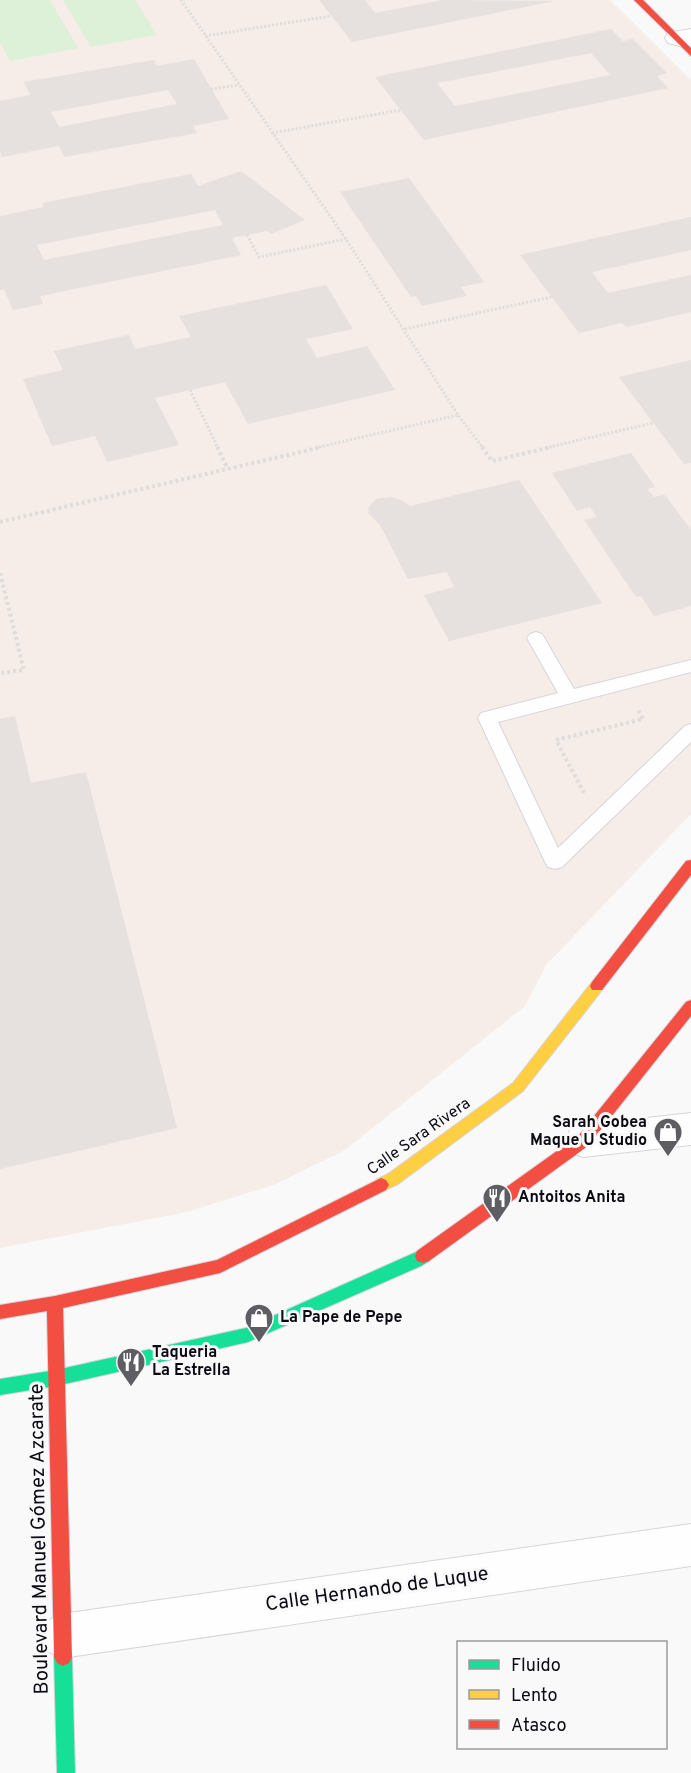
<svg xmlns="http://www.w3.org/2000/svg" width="691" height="1773" font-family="Overpass,sans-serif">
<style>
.education{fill:#f6ece8}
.green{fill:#dcf1d8}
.building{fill:#e6e0de;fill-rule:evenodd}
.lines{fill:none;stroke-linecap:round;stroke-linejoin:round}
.lane-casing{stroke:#d6d5dc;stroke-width:2}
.street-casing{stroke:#d6d5dc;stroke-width:2}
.fast-casing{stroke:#d6d5dc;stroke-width:2}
.slow-casing{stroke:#d6d5dc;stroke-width:2}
.jam-casing{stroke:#d6d5dc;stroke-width:2}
.path-far1{stroke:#ddd;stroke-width:3;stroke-dasharray:2 2;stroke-linecap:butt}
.path{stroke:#ddd;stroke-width:4;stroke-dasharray:3 3;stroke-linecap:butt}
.lane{fill:#fefefe;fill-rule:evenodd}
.street{fill:#fefefe;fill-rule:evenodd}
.fast{fill:#16e098;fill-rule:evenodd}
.slow{fill:#ffcf43;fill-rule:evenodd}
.jam{fill:#f24e42;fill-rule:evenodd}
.labels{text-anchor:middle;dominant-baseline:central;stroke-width:6;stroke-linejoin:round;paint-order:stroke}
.poi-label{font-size:16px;font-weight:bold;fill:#0b0914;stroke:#f9f9f9;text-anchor:start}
.street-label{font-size:16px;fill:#0b0914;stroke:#f9f9f9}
.near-street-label{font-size:20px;fill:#0b0914;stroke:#f9f9f9}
</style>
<rect width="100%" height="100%" fill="#f9f9f9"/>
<path class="education" d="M 0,0 L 610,0 L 691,80 L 691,814 L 546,965 L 525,1006 L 345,1150 L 276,1184 L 187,1212 L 0,1248 Z"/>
<path class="green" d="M 0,0 L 50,0 L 78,48 L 10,61 L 0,42 Z
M 63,0 L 135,0 L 157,35 L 91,47 Z"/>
<path class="building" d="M 319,0 L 365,0 L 375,13 L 443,0 L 555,1 L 352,42 Z
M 611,29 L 623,41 L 633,39 L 667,73 L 657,76 L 668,88 L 424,140 L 375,77 ZM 591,53 L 610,75 L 455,106 L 437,83 Z
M 194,59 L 229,119 L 193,126 L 197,133 L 64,157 L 59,146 L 2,157 L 0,151 L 0,101 L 30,95 L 24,82 L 154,60 L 157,66 ZM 168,90 L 177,104 L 59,127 L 51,112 Z
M 241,171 L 305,220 L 271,234 L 267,231 L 232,238 L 241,255 L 40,296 L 43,304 L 13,310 L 4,289 L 0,290 L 0,216 L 44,207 L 42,203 L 191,174 L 198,186 ZM 215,210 L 223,225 L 44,260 L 37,245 Z
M 409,178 L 484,282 L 461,287 L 467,296 L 422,306 L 416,296 L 411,297 L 340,192 Z
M 691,217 L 691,250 L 592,272 L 608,293 L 691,275 L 691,312 L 626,327 L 622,323 L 579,333 L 520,255 Z
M 326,285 L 353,329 L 306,339 L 317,358 L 367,346 L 395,390 L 248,424 L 225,382 L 155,398 L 179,445 L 107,462 L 95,436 L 52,446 L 23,379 L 63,370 L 54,351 L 129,335 L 135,349 L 191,337 L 179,316 Z
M 691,360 L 691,463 L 684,464 L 619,377 Z
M 631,453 L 655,487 L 647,489 L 654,497 L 665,495 L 691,530 L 691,606 L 654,616 L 641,596 L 636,597 L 584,520 L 597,517 L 590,507 L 577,511 L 552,473 Z
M 519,480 L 602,603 L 449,641 L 424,595 L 454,587 L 447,572 L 408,579 L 380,525 L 368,513 L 369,507 L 376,499 L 391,497 L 401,500 L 410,506 Z
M 15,716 L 31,783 L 86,772 L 177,1128 L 0,1169 L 0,719 Z"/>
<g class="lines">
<g class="lane-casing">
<path id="lane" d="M 536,632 L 542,634 L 574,689 L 691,660 L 691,672 L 498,722 L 558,848 L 685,726 L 691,724 L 691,742 L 562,867 L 555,869 L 548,867 L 545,862 L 478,718 L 481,713 L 558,693 L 527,638 L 530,634 Z"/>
</g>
<g class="street-casing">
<path id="street" d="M 691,29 L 691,49 L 668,43 L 665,38 L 668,33 Z
M 691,1113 L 691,1145 L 583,1157 L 570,1152 L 565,1141 L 570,1130 L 583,1125 Z
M 691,1524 L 691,1566 L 62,1658 L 47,1651 L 40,1636 L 47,1621 L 62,1614 Z"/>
</g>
<g class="fast-casing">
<path id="fast" d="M 423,1249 L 429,1251 L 431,1256 L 429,1261 L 421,1266 L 248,1342 L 56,1386 L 0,1395 L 0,1379 L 56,1370 L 246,1328 Z
M 63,1648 L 69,1651 L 72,1657 L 75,1773 L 57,1773 L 54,1657 L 57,1651 Z"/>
</g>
<g class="slow-casing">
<path id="slow" d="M 597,980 L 602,982 L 604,986 L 602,990 L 523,1091 L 398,1184 L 381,1192 L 376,1190 L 373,1185 L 376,1180 L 388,1174 L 513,1083 L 592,982 Z"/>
</g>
<g class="jam-casing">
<path id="jam" d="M 634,0 L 643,0 L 691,48 L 691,56 Z
M 691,860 L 691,875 L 602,990 L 592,990 L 590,986 L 592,982 L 686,861 Z
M 691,1000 L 691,1016 L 588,1146 L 429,1261 L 423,1263 L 417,1261 L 415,1256 L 417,1251 L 578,1136 L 686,1002 Z
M 381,1178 L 386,1180 L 389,1185 L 386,1190 L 220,1273 L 63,1308 L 72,1657 L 69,1663 L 63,1666 L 57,1663 L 54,1657 L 47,1311 L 0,1319 L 0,1305 L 55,1296 L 217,1260 Z"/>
</g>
<path class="path-far1" d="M 181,0 L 346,239 L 458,415 L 483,448
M 205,36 L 331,16
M 211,89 L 239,85
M 272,133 L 401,110
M 247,235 L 259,257 L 346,239
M 405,329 L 551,297
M 190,390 L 218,448
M 315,448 L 458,415
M 545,448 L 653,423"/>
<path class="path" d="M 217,447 L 228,469
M 482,447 L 492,461 L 552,447
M 0,522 L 322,447
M 0,573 L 24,670 L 0,673
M 584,793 L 556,740 L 643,719 L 638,710"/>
<use href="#lane" class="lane"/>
<use href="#street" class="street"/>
<use href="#fast" class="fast"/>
<use href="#slow" class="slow"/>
<use href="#jam" class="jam"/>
</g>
<defs>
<g id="shop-pin" transform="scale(1.5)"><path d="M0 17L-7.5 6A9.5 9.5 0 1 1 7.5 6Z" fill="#5e5d64" stroke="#f9f9f9"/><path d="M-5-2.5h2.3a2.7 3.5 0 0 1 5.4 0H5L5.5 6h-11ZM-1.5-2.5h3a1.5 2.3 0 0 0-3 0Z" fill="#fff"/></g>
<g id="restaurant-pin" transform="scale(1.5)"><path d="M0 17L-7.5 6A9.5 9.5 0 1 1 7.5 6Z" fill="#5e5d64" stroke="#f9f9f9"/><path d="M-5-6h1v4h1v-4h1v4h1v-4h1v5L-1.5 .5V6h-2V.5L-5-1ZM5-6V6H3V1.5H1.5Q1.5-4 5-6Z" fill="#fff"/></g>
</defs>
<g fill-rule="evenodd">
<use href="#shop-pin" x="668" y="1132"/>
<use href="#restaurant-pin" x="497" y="1198"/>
<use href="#shop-pin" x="259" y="1318"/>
<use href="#restaurant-pin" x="131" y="1362"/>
</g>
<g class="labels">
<g class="poi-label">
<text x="647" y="1123" text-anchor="end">Sarah Gobea<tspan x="647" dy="18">Maque U Studio</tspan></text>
<text x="518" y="1198">Antoitos Anita</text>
<text x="280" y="1318">La Pape de Pepe</text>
<text x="152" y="1353">Taqueria<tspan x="152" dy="18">La Estrella</tspan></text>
</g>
<g class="street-label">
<text transform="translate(419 1137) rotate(-35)">Calle Sara Rivera</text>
</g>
<g class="near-street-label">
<text transform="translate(40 1539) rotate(-91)">Boulevard Manuel Gómez Azcarate</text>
<text transform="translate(377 1590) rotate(-8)">Calle Hernando de Luque</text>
</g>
</g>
<rect x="457" y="1641" width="210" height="108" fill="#f9f9f9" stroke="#9a999d" stroke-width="1.5"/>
<rect x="469" y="1660" width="30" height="9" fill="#16e098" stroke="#9a999d" stroke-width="1.5"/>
<text x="511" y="1671" font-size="18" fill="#0b0914">Fluido</text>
<rect x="469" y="1690" width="30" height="9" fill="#ffcf43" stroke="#9a999d" stroke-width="1.5"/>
<text x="511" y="1701" font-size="18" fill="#0b0914">Lento</text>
<rect x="469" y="1720" width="30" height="9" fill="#f24e42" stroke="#9a999d" stroke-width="1.5"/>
<text x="511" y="1731" font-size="18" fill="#0b0914">Atasco</text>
</svg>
